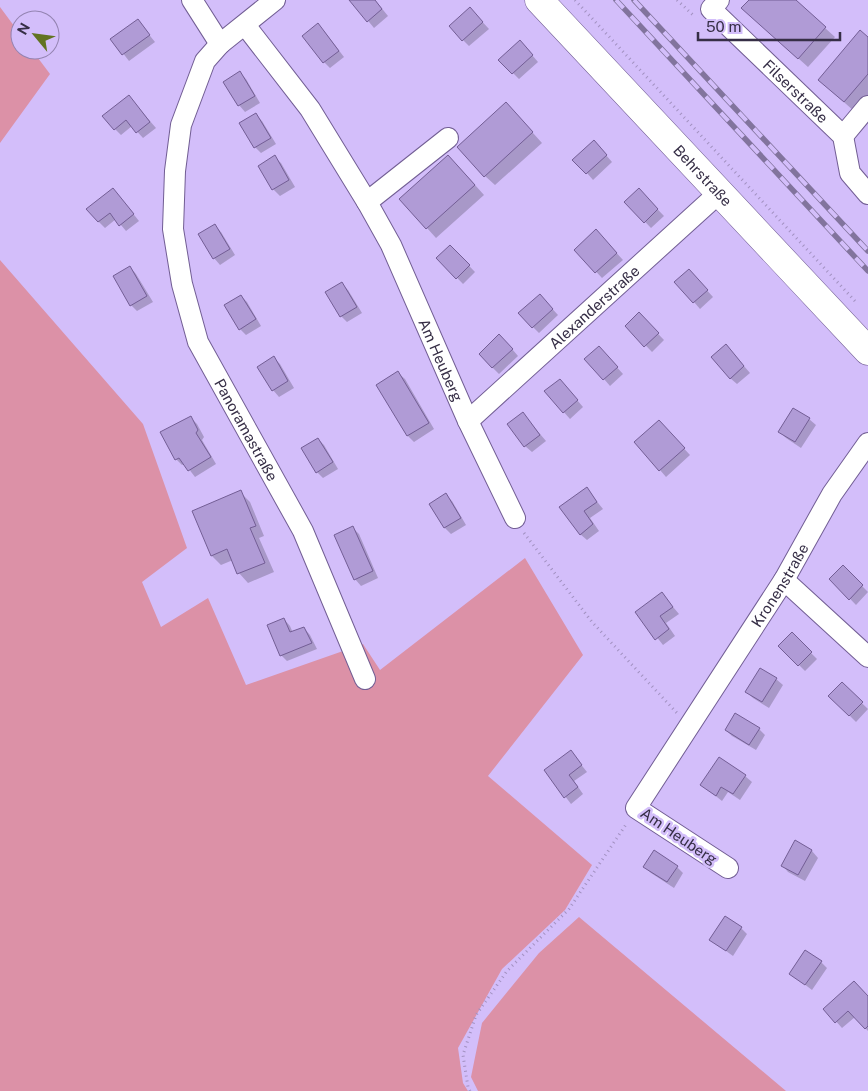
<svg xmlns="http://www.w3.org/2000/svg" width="868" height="1091" font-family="'Public Sans',sans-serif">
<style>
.green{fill:#dc91a7}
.shadow{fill:#0003}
.building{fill:#b09bd6;stroke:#735e95}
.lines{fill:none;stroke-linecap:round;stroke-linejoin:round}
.street-casing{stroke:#725e94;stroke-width:22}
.secondary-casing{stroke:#725e94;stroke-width:29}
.path{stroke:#a291c1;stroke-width:3;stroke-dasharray:1 4;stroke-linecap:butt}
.street{stroke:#fff;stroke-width:20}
.secondary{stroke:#fff;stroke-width:28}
.rail-casing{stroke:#82749d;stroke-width:5.5}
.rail{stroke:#d3befa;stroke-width:4;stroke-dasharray:11;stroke-linecap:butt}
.labels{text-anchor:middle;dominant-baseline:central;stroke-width:5;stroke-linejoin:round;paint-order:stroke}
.street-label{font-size:15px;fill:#362e46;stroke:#d3befa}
</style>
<rect width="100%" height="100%" fill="#d3befa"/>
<path class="green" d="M 0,7 L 20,34 L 20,50 L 32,50 L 50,74 L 0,143 Z
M 0,260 L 143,424 L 187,548 L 142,582 L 161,627 L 208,598 L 246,685 L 363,644 L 380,670 L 525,558 L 583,655 L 488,776 L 592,865 L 565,910 L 502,969 L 458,1048 L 463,1083 L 468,1091 L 0,1091 Z
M 579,917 L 786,1091 L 478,1091 L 471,1077 L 482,1023 L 539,953 Z"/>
<path class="shadow" d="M 351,0 L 375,0 L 388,16 L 374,28 Z
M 750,0 L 794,0 L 835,37 L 808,67 L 753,18 Z
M 476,15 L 489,29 L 469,46 L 463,40 Z
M 138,21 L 155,42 L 129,61 L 112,39 Z
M 324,31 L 344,57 L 330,68 L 324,62 Z
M 868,38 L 868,95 L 854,111 L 829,89 Z
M 526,48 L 538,62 L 519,79 L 513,73 Z
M 240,73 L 246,79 L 260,103 L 245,112 L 239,105 Z
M 129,97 L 156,128 L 143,138 L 132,126 L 121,135 L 115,129 Z
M 515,113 L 542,143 L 495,185 L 485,176 Z
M 256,115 L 262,121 L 276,144 L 261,153 L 255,147 Z
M 600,148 L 612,162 L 593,180 L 587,173 Z
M 274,157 L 281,163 L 295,187 L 280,196 L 273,189 L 259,166 Z
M 458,166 L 484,195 L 436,238 L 427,228 Z
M 639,190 L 664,216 L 651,228 L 626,202 Z
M 119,196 L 139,221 L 126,231 L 116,219 L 105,228 L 98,221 Z
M 215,226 L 221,232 L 235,255 L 220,265 L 214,258 Z
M 602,237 L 623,260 L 602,278 L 576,250 Z
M 450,246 L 475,272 L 463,284 L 438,258 Z
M 130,267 L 136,274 L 153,302 L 137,311 L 131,305 Z
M 695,277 L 713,297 L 700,309 L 694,302 Z
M 342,284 L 348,290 L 362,313 L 347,322 L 341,316 Z
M 241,296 L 247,302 L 261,326 L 246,335 L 240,329 Z
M 546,302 L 558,315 L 539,333 L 533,327 Z
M 639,314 L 664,340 L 652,352 L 627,326 Z
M 506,342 L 518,356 L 499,374 L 492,367 Z
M 732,352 L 750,373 L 737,384 L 730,378 Z
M 605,354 L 623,374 L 610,386 L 604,379 Z
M 274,358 L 280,364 L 294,388 L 279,397 L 273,390 Z
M 398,373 L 405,379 L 434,429 L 414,442 L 408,436 Z
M 566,387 L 583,407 L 570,419 L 546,392 Z
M 523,414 L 546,441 L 532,452 L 525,446 Z
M 190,417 L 197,424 L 204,437 L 202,440 L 216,464 L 195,477 L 185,464 L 182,465 L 176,459 Z
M 809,419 L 816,425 L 801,448 L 786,438 L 780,432 Z
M 665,428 L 690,455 L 666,477 L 636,442 Z
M 318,439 L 324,445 L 338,469 L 323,478 L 317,472 Z
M 586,488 L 603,509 L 590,518 L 599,531 L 587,540 L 580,534 Z
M 240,492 L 250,502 L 264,536 L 259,538 L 274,572 L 248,583 L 239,573 L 233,560 L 221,565 L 212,556 Z
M 446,495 L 452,501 L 466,525 L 451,534 L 445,528 L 431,504 Z
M 352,527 L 359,534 L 378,578 L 361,586 L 355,579 Z
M 843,567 L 868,592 L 856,605 L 831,579 Z
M 662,594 L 679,614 L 666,623 L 675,636 L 663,645 L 637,612 Z
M 284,619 L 290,626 L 293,633 L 304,628 L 310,635 L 317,649 L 287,661 L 281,655 Z
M 792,634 L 817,659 L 805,671 L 780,646 Z
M 761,669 L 776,679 L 783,685 L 769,708 L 753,698 L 747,692 Z
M 842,684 L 868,709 L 856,722 L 830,696 Z
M 759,729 L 765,735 L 756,750 L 732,736 L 726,730 Z
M 571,752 L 587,772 L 574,781 L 583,794 L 571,804 L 546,771 Z
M 745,776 L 752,782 L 740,800 L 728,792 L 722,801 L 702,785 Z
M 795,842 L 812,851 L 818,858 L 805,881 L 788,872 L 782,865 Z
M 645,867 L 677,867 L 683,873 L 674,888 L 651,873 Z
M 741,928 L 747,934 L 733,956 L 711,940 Z
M 821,962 L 827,968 L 812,990 L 791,974 Z
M 868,998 L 868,1031 L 855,1017 L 842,1028 L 825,1009 Z"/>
<path class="building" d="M 349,0 L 375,0 L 382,9 L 367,22 Z
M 749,0 L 796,0 L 826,27 L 798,59 L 741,8 Z
M 470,7 L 483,22 L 462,41 L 449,26 Z
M 138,19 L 150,35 L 122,55 L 110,39 Z
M 318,23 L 339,51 L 323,63 L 302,36 Z
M 860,30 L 868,37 L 868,74 L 844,102 L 818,80 Z
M 520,40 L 533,55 L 512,74 L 498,60 Z
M 240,71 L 255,96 L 238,106 L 223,82 Z
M 129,95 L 150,122 L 136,133 L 126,120 L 114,130 L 102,116 Z
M 506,102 L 533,132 L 484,177 L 457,147 Z
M 256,113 L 271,138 L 254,148 L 239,123 Z
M 594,140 L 607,155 L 586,174 L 572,160 Z
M 275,155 L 289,180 L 272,190 L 258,166 Z
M 448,155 L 475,185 L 426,229 L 399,199 Z
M 113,188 L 134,214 L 119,226 L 110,213 L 98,222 L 86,209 Z
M 639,188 L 658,209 L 644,223 L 624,202 Z
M 215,224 L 230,249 L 213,259 L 198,234 Z
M 596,229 L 617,253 L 595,273 L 574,250 Z
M 450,245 L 470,265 L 456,279 L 436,258 Z
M 130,266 L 147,296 L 130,306 L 113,276 Z
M 689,269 L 708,290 L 693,303 L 674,282 Z
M 342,282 L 357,307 L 340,317 L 325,292 Z
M 540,294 L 553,309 L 532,328 L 518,313 Z
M 241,295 L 256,319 L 239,330 L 224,305 Z
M 639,312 L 659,333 L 644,347 L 625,326 Z
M 499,334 L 513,349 L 492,368 L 479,354 Z
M 726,344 L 744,366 L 730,379 L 711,357 Z
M 599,346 L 618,367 L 603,380 L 584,359 Z
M 274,356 L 288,381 L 272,391 L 257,367 Z
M 398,371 L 429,423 L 407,436 L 376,385 Z
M 560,379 L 578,400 L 563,413 L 544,391 Z
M 793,408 L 810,418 L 795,442 L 778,432 Z
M 523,412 L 540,435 L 524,447 L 507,424 Z
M 191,416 L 198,430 L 196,433 L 211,457 L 188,471 L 179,458 L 175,460 L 160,432 Z
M 659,420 L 685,448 L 659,471 L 634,442 Z
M 318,438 L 333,462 L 316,473 L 301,448 Z
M 587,487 L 597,502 L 584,511 L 593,524 L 580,535 L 559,507 Z
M 241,490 L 256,526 L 250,528 L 265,563 L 237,574 L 227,549 L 211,556 L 192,511 Z
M 446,493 L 461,518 L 444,528 L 429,504 Z
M 353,526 L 373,571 L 354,580 L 334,535 Z
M 843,565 L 863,585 L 849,600 L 829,579 Z
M 662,592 L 673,607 L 660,616 L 669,629 L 655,640 L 635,612 Z
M 284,618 L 290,632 L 304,627 L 312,643 L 280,656 L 267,625 Z
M 792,632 L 812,652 L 798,666 L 778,646 Z
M 760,668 L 777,678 L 762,702 L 745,692 Z
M 842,682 L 863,702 L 849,716 L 828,696 Z
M 735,713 L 760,728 L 749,745 L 725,730 Z
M 571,750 L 582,765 L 569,775 L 578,787 L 564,798 L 544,770 Z
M 719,757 L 746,775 L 733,794 L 721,787 L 716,796 L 700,785 Z
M 795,840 L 812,850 L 798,875 L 781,866 Z
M 654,850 L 678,866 L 667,882 L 643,867 Z
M 725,916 L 742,927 L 726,951 L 709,940 Z
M 805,950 L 822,961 L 805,985 L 789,974 Z
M 854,981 L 868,996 L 868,1026 L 865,1029 L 848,1011 L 835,1023 L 823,1009 Z"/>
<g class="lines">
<g class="street-casing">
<g id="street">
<path d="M 192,0 L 220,44"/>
<path id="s1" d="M 275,0 L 220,44 L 205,61 L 181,125 L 175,171 L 173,229 L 182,284 L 198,342 L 303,531 L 365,679"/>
<path id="s2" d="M 719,0 L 711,9 L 843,136 L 850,173 L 868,194"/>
<path id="s3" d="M 245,25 L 310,109 L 367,202 L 391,245 L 468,421 L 515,518"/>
<path d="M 843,136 L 868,106"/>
<path d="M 367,202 L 448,138"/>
<path id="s4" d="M 468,421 L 719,193"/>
<path d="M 784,580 L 868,657"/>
<path id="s5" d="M 728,868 L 636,808 L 784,580 L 832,494 L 868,443"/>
</g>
</g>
<g class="secondary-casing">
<g id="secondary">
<path id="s6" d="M 539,0 L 868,351"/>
</g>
</g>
<path class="path" d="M 575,0 L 855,301
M 677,0 L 693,15
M 524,533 L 592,622 L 677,713
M 470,1091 L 468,1087 L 463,1055 L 476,1015 L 507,971 L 569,909 L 627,823"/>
<use href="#street" class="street"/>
<use href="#secondary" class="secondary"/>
<g class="rail-casing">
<path id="rail" d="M 616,0 L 868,271
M 634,0 L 868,251"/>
</g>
<use href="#rail" class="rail"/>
</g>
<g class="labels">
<g class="street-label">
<text stroke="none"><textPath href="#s2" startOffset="130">Filserstraße</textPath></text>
<text stroke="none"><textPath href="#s6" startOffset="240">Behrstraße</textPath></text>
<text stroke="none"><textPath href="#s4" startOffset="170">Alexanderstraße</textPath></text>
<text stroke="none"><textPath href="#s3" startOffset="390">Am Heuberg</textPath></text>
<text stroke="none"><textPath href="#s1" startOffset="482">Panoramastraße</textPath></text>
<text stroke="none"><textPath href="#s5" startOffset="375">Kronenstraße</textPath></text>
<text transform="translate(679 836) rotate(34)">Am Heuberg</text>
</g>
</g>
<g transform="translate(35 35) rotate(299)"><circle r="24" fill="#d3befa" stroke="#9484b2"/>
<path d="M0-4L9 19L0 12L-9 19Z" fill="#627321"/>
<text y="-8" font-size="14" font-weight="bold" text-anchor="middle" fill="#362e46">N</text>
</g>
<path d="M698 32v8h142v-8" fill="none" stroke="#362e46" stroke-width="2.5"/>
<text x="706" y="32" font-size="15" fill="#362e46" stroke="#d3befa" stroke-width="4" paint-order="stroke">50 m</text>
</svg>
